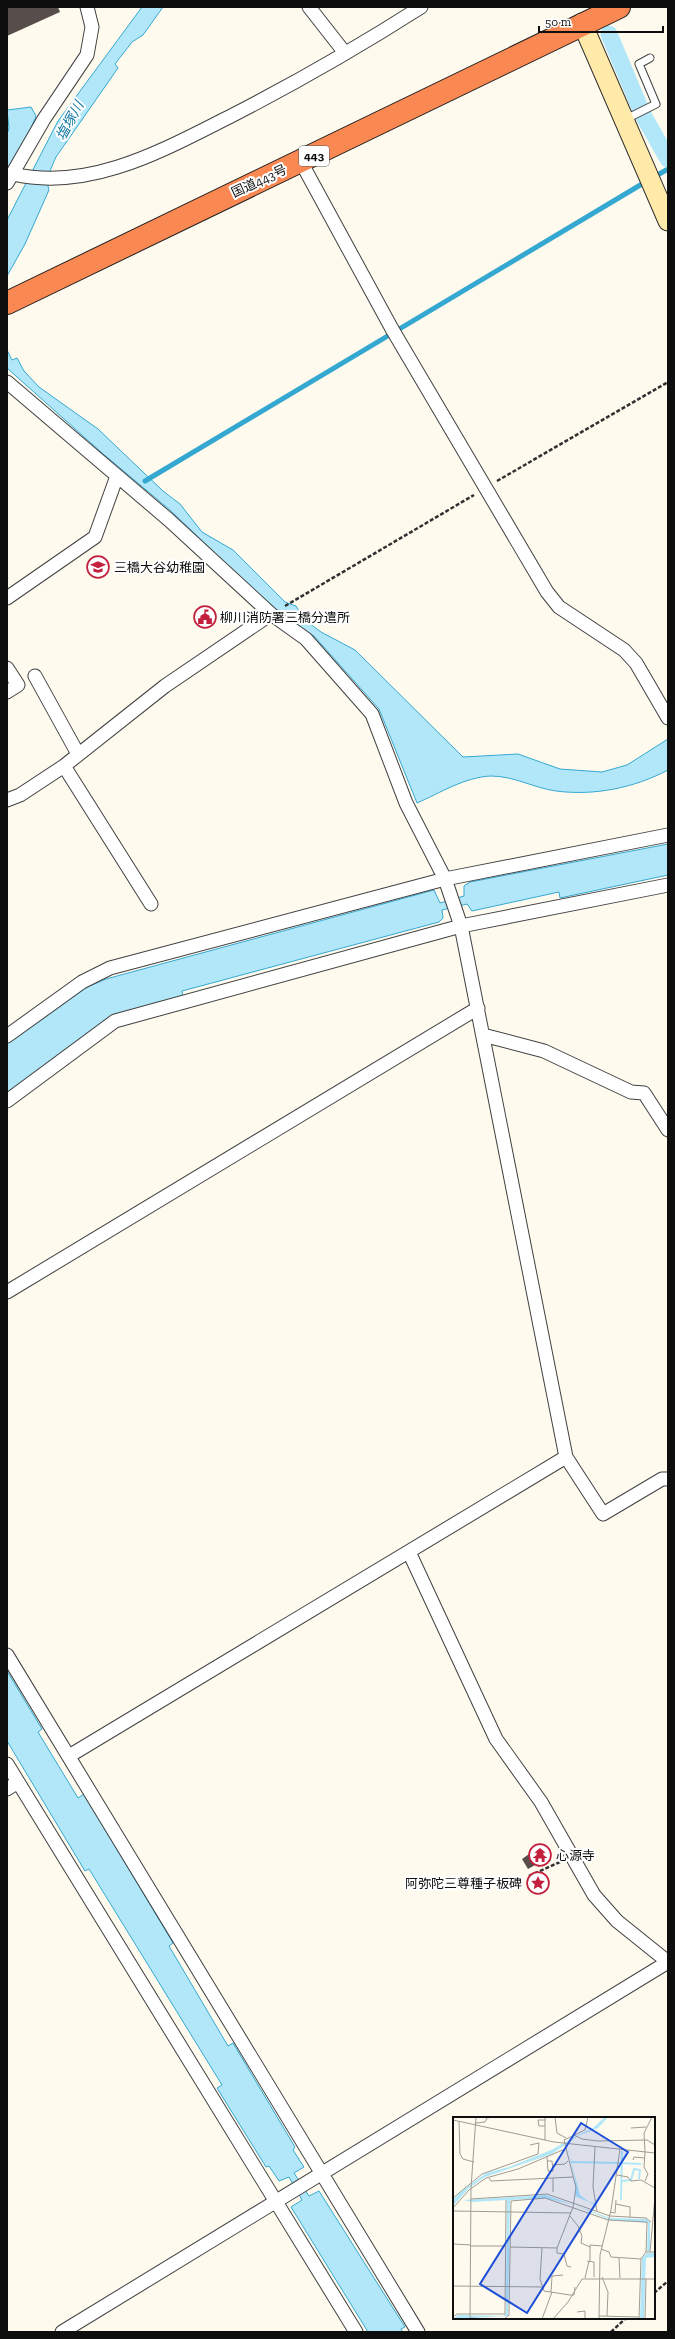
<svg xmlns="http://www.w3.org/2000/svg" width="675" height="2339" font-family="'Zilla Slab','Noto Sans JP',serif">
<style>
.water{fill:#b1e7f8;stroke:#35a8d2}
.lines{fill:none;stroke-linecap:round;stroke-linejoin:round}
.stream{stroke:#35a8d2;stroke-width:5}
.canal{stroke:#b1e7f8;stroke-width:17}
.building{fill:#574d4a}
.lane-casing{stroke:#414141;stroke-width:9}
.street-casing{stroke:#414141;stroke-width:15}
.secondary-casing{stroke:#303030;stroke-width:21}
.highway-casing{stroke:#1f1f1f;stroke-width:24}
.path{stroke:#303030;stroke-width:2.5;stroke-dasharray:4 2;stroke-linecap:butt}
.lane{stroke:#fff;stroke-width:7}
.street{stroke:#fff;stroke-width:13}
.secondary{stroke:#ffeaa9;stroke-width:19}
.highway{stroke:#f98852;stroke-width:22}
.labels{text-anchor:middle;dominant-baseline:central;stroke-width:4;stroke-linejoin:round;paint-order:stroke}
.shield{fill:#fff;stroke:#565656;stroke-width:1}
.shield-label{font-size:12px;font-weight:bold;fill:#0e0e0e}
.street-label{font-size:13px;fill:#0e0e0e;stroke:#fff}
.poi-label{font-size:13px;fill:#0e0e0e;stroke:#fff;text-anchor:start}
.water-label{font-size:14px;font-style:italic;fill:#1278a4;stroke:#fff}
.inset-river{fill:none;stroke:#b1e7f8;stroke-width:2}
.inset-road{fill:none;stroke:#9f9c94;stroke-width:1}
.view{fill:#1d4ed8;fill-opacity:0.15;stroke:#1d4ed8;stroke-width:2}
.inset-edge{fill:none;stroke:#0e0e0e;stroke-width:2}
</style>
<rect width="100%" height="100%" fill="#fffaee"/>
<path class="water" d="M 142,7 L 163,7 L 143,35 L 132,42 L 115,64 L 118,68 L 56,157 C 52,166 45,180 49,190 L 25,244 L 7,276 L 7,220 L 58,121 Z
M 31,107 L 36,116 L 35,119 L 12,168 L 7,169 L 7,134 L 9,128 L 7,110 Z
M 7,350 L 12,360 L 17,358 L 24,371 L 39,387 L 98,429 L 163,491 L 180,504 L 202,532 L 233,550 L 285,602 L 296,606 L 305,620 L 321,632 L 355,650 L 463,757 L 518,754 L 560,769 L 602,772 L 627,765 L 668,739 L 668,770 C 634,788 594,796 556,791 C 534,788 514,776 491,776 C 465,777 440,793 417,803 L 379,709 L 314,636 L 286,621 L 277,613 L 170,510 L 102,453 L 7,368 Z
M 668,844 L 668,875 L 560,898 L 559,892 L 472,911 L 467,904 L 442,910 L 443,918 L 439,922 L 182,991 L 183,997 L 113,1015 L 7,1093 L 7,1044 L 87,987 L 106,979 L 434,890 L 440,903 L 464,896 L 464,886 L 470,882 Z
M 7,1671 L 42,1729 L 38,1732 L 78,1798 L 84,1794 L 173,1943 L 169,1946 L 228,2046 L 233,2043 L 295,2147 L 293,2150 L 304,2167 L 294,2173 L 309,2196 L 319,2191 L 405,2327 L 401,2329 L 403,2332 L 368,2332 L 291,2207 L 302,2200 L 289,2177 L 279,2181 L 269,2166 L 266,2167 L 217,2088 L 222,2085 L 89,1869 L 85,1871 L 7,1741 Z"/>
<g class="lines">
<path class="stream" d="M 654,177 L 668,169
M 145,481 L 647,181"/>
<path class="canal" d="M 609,34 L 643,115 L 668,159"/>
</g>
<path class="building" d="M 7,7 L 58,7 L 60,12 L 7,36 Z
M 542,1845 L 551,1860 L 538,1867 L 537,1864 L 528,1869 L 522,1859 Z"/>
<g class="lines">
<g class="lane-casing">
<path id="lane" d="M 624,120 L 656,104 L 639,64 L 650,58"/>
</g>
<g class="street-casing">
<path id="street" d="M 309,7 L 345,53
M 301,162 L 392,329 L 547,592 L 559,607 L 624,650 L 636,663 L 668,718
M 13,174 C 91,192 165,149 233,115 C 297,82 360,46 421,7
M 7,183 L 44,119 L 87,55 L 92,27 L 87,7
M 7,382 L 169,520 L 271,614 L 306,639 L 372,714 L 406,803 L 445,879 L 461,926 L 566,1457 L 69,1756
M 7,598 L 95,537 L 117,476
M 7,668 L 18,685 L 7,692
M 35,676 L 78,754
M 64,766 L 151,904
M 7,800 L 20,795 L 64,766 L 165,686 L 271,614
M 483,1035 L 544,1051 L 631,1092 L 644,1093 L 668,1130
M 7,1036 L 82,982 L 110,968 L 445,879 L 668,835
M 7,1101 L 115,1021 L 461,926 L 668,885
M 7,1292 L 478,1008
M 566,1457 L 603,1514 L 662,1479 L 668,1479
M 409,1552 L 496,1739 L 541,1802 L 594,1895 L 617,1921 L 668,1962
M 7,1655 L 418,2332
M 7,1764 L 356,2332
M 7,1789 L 18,1782
M 62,2332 L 668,1962"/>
</g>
<g class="secondary-casing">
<path id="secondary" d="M 582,23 L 668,221"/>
</g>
<g class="highway-casing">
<path id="highway" d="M 7,303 L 619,7"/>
</g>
<path class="path" d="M 497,481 L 668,382
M 285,606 L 474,495
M 529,1876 L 560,1862
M 654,2293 L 668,2281
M 611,2332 L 626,2318"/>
<use href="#lane" class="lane"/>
<use href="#street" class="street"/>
<use href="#secondary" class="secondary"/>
<use href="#highway" class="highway"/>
</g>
<defs>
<g id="school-ring" transform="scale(1.15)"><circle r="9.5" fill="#fff" stroke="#c3203d" stroke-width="1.5"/><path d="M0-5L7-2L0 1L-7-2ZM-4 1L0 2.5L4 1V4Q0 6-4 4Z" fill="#c3203d"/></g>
<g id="civic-ring" transform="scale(1.15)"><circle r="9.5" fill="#fff" stroke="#c3203d" stroke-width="1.5"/><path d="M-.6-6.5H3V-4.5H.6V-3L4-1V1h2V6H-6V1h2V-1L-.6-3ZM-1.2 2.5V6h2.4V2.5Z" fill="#c3203d"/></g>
<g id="temple-ring" transform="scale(1.15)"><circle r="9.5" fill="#fff" stroke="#c3203d" stroke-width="1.5"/><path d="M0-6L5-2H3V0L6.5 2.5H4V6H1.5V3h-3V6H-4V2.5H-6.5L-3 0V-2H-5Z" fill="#c3203d"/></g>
<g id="sight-ring" transform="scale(1.15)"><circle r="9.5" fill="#fff" stroke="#c3203d" stroke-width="1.5"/><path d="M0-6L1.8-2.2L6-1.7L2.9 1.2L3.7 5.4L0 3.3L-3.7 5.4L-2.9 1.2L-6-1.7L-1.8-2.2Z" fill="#c3203d"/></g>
</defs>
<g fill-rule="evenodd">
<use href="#school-ring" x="98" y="567"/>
<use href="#civic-ring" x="205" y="617"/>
<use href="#temple-ring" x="540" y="1855"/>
<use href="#sight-ring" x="538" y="1883"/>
</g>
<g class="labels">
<rect class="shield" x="299" y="146" width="30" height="20" rx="3"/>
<g class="shield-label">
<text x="314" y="156">443</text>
</g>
<g class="street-label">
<text transform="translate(259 181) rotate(-25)">国道443号</text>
</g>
<g class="poi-label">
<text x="114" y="567">三橋大谷幼稚園</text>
<text x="220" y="617">柳川消防署三橋分遣所</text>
<text x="556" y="1855">心源寺</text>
<text x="522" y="1883" text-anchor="end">阿弥陀三尊種子板碑</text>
</g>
<g class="water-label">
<text transform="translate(70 121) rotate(-61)">塩塚川</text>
</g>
</g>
<g transform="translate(453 2117)">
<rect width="202" height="202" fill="#fffaee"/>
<path d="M 152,0 L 155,0 L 145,11 L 125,19 L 99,37 L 32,60 L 16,71 L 0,89 L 0,83 L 6,76 L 33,56 L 56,50 L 98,33 L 127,17 L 140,11 ZM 114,29 L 127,78 L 136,85 L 143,86 L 143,93 L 142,88 L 122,79 L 122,63 ZM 93,78 L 157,101 L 194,102 L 197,105 L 197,134 L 194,134 L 195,106 L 157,103 L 121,88 L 92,81 L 57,83 L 55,199 L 0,202 L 5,198 L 50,199 L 53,196 L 54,83 L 19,85 L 10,83 ZM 194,136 L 202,136 L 202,140 L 193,141 L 191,202 L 187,202 L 189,141 Z" fill="#b1e7f8"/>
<path class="inset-river" d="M 118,45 L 167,46M 167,46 L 188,47M 169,64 L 178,63 L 181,52 L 187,53 L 186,62M 168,83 L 169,34"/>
<path class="inset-road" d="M 102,0 L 104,16 L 113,21M 0,3 L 101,25 L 202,36M 6,5 L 7,37 L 10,42 L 21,45M 23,6 L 32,5 L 34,1 L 40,0M 92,9 L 86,9 L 85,3 L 92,3M 178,11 L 193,10M 121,18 L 129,22 L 145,24 L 194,23 L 202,28M 92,23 L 92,0M 142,30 L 140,70 L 144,94M 192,35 L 191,50 L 195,57 L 192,64M 192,35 L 191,16 L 199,0M 94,40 L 95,54 L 100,54 L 99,44 L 94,44M 180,43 L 181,40 L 192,41M 100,48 L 112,47 L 115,44M 164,58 L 175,60 L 178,64 L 188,63 L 202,71M 36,61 L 38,64 L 120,60M 100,61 L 100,75M 0,81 L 29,57 L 85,37 L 86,26 L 77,28M 18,82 L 94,77 L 157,99 L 193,101 L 198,105M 163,87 L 177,90 L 177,100M 0,91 L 16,73 L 33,61 L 65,52 L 112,32M 0,94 L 118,96M 157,95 L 162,96 L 163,83M 117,99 L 125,109 L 129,119 L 128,126 L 137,130 L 137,128 L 149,129M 155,103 L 194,105 L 193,135M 0,127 L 18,128M 18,129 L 53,129M 57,130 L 104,131 L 120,90 L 123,71 L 111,23 L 132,13 L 135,0M 137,130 L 137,145M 89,131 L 87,162 L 91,174 L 117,178M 104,131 L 104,136 L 111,137 L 114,149 L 118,150M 148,132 L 156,135 L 158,140 L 188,142M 197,135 L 202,80M 166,141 L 167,161M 134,144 L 141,145 L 141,160M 149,160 L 155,175 L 154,199M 132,161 L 136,144M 0,169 L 90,170M 98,175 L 99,159 L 110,158M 117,178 L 121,178 L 122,170M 124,195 L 132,194 L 132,202M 146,199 L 186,200M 0,200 L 4,197 L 52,197 L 53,83M 17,201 L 36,202M 17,202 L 18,71 L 23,0M 51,202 L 56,198 L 56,193 L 58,84 L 92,81 L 155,103M 89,202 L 99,175M 100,202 L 115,185 L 129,162 L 202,162M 146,202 L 147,138 L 158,93 L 167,32M 186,202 L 188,142 L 193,135 L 202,135M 192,202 L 193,162"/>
<path class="view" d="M 128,6 L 175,35 L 74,196 L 27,167 Z"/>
<rect width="202" height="202" class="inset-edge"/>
</g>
<rect width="675" height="2339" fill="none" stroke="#0e0e0e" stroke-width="16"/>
<path d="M539 26v6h124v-6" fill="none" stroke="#0e0e0e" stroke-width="2"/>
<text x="545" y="26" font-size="12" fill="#0e0e0e" stroke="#ffffff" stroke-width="3" paint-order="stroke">50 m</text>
</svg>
